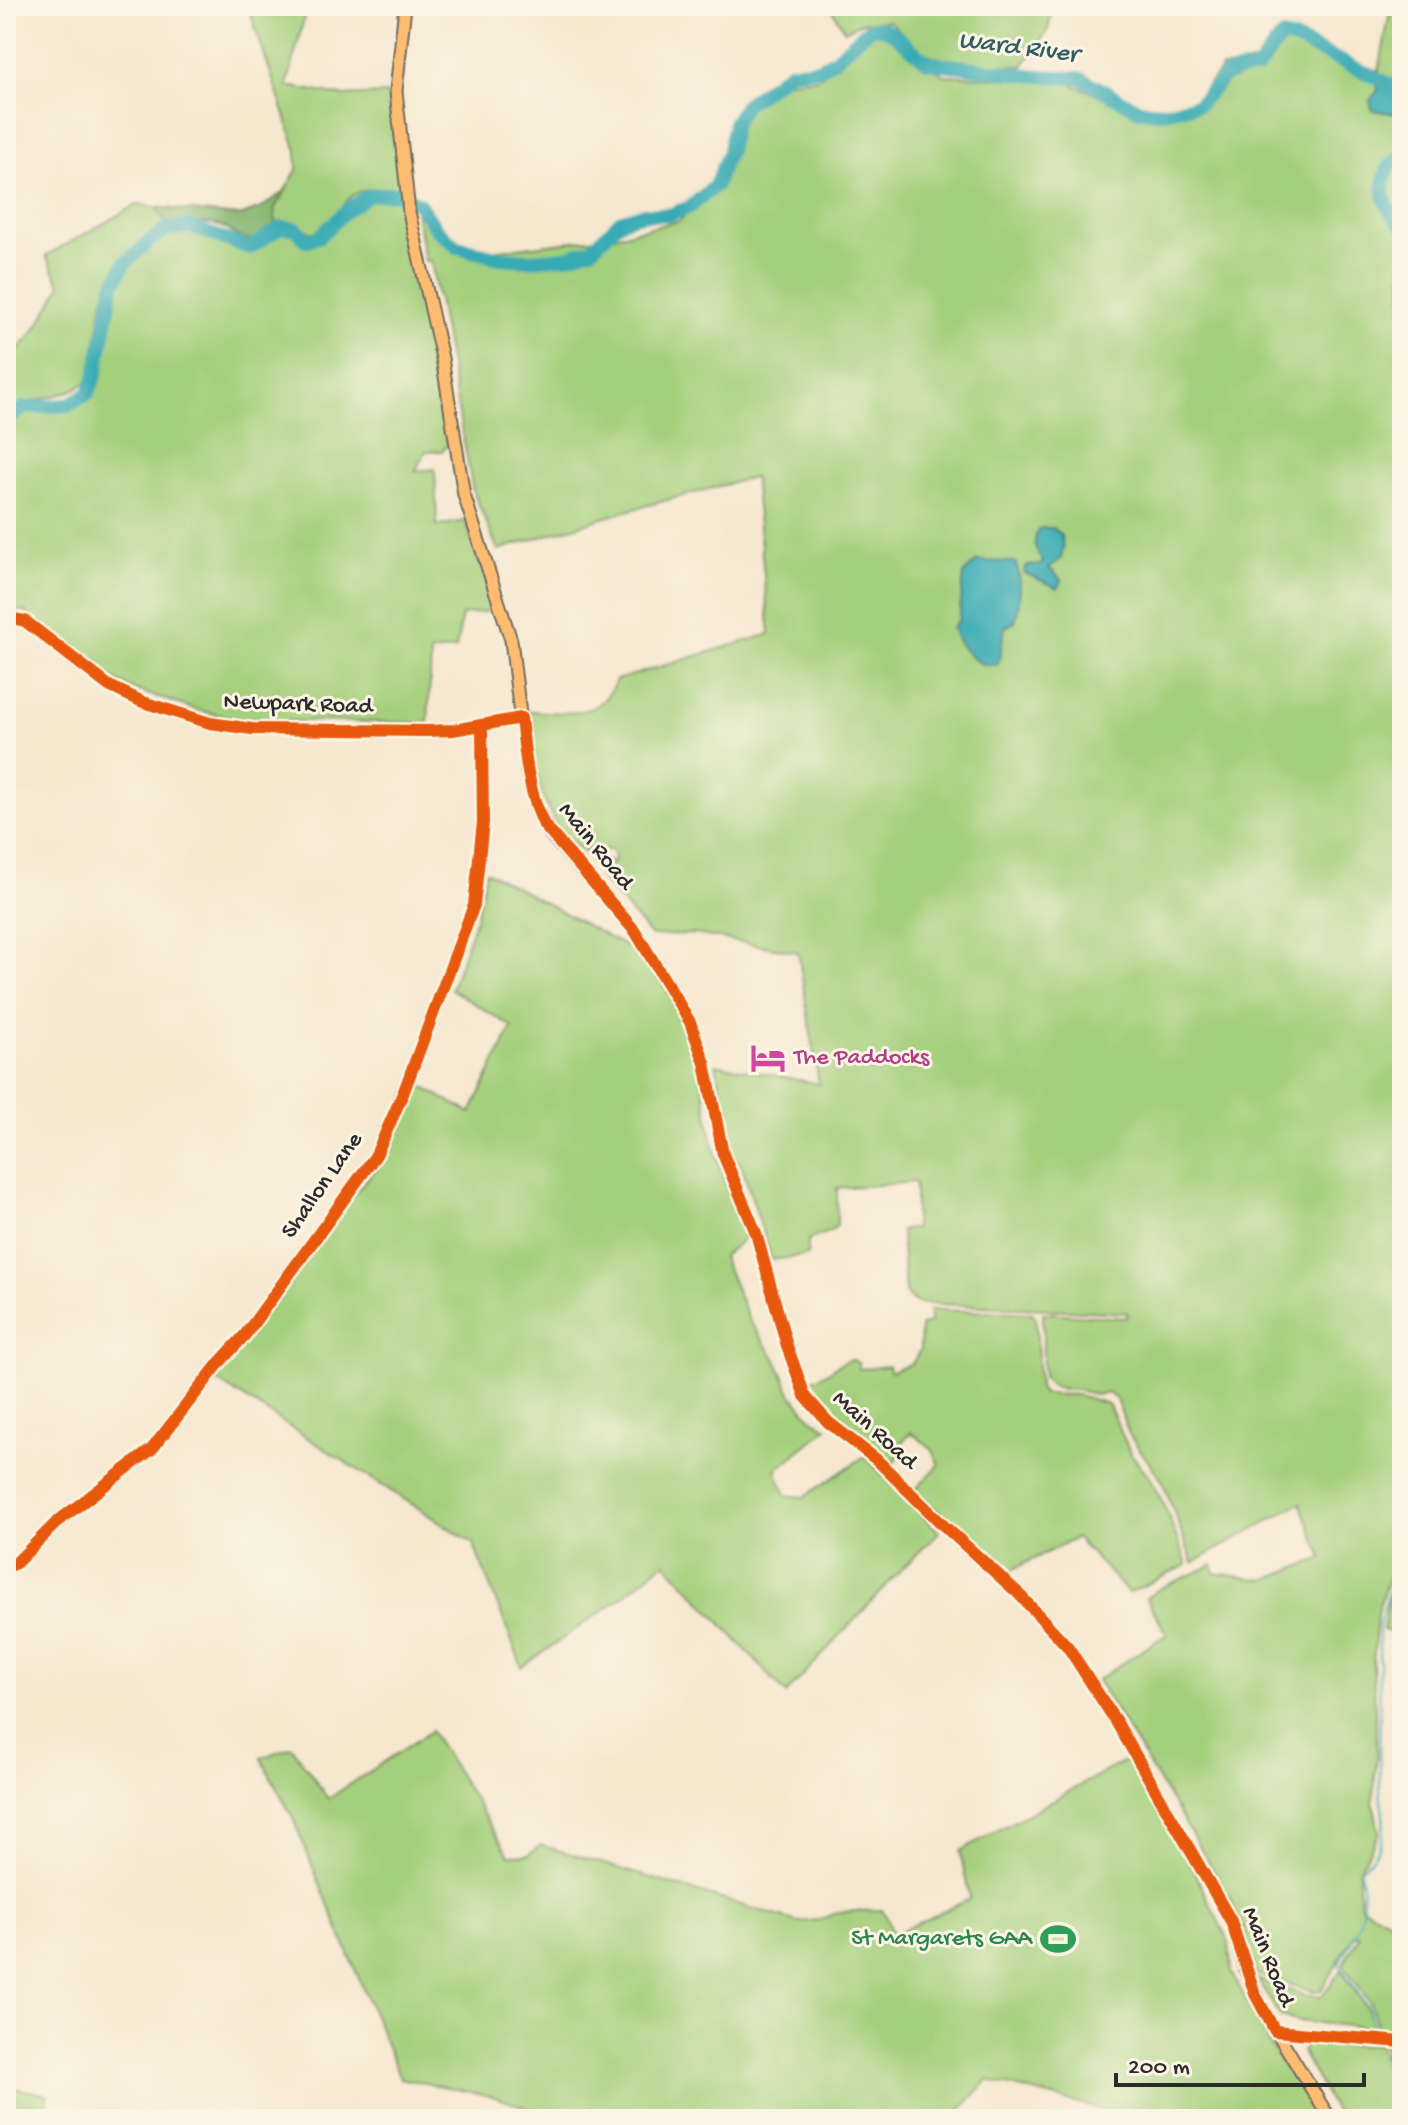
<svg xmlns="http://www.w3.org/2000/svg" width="1408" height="2125" font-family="'Gochi Hand',sans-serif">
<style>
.green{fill:#a4cf7c;stroke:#687d54;stroke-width:2}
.forest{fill:#83b26c;stroke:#576e4c;stroke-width:2}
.water{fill:#39aab4;stroke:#326a70;stroke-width:2}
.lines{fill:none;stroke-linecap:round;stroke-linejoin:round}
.stream{stroke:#39aab4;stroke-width:2}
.river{stroke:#39aab4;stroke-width:14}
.minor-casing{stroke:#726d64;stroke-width:13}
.major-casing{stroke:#726d64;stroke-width:15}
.minor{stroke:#fff;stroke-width:9}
.major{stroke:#febc70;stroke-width:11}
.cycleway-casing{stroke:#fcf5e5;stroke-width:17}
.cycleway{stroke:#e8590c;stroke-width:12}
.labels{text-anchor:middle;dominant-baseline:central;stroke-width:6;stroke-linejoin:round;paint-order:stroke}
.street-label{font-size:24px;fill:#2b2b2b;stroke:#fcf5e5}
.hotel-label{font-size:24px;fill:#b23c85;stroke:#fcf5e5;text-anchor:start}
.leisure-label{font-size:24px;fill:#27864d;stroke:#fcf5e5;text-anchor:end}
.water-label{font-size:26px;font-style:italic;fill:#315e62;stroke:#fcf5e5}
</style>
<rect width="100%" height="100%" fill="#fcf5e5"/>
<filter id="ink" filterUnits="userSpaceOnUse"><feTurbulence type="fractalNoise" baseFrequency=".0125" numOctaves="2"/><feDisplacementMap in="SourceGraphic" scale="16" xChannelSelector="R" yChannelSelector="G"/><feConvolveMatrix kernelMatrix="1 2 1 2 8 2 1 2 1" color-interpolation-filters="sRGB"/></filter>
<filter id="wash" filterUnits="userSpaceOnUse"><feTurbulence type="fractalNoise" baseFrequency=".006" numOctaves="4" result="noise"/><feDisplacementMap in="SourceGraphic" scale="32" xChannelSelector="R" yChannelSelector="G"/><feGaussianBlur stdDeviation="1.8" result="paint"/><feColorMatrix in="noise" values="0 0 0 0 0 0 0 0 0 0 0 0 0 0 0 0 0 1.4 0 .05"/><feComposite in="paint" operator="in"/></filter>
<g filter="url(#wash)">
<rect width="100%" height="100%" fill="#f6e7cf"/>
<path class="green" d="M 244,6 L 307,6 L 287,86 L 341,96 L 387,94 L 402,187 C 375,189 349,185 340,214 L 328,221 L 319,232 L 309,232 L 301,225 L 276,225 L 274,209 L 297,170 L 297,151 L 251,15 Z
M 830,6 L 1053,6 L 1048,30 L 1023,66 C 992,64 950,68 922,51 C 909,44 902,31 889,21 L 863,22 L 845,31 Z
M 1391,6 L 1402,6 L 1402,1344 L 1396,1363 L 1402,1373 L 1402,1536 L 1377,1613 L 1373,1664 L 1377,1754 L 1373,1801 L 1379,1833 L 1359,1870 L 1358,1887 L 1361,1906 L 1402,1927 L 1402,2031 L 1378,2028 L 1369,2001 L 1343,1965 L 1359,1936 L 1355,1934 L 1321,1990 L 1315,1992 L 1255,1974 L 1245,1931 L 1227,1892 L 1097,1680 L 1167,1634 L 1146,1598 L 1159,1589 L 1213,1565 L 1215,1573 L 1264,1580 L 1323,1558 L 1300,1503 L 1193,1563 L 1162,1480 L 1130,1436 L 1116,1399 L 1108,1393 L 1094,1395 C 1077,1385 1053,1396 1043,1376 L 1043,1313 L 1126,1318 L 1128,1313 L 918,1303 L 910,1299 L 905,1292 L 901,1230 L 915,1229 L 915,1182 L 837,1188 L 837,1225 L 831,1231 L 808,1240 L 808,1255 L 772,1260 L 741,1164 L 734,1157 L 716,1064 L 819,1084 L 798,952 L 695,934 L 651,936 L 600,877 L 598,866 L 605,860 L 612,864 L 614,857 L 611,849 L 585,853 C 538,821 533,763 530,711 C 567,713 600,720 616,680 L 770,634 L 754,477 L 626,511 L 498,550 L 473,491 L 431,261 L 425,261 L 414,200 L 419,201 C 433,231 443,243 475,253 L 614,236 L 679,221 L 715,186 L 741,112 L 782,82 L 819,78 L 879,22 L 944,75 L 1065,82 L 1147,114 L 1192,104 L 1222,68 L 1261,66 L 1282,41 L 1379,71 Z
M 396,194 L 402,198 C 407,244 422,287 432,333 C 440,369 445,407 449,444 L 442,451 L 426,451 L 415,471 L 435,469 L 437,526 L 465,521 L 497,610 L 462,615 L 456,649 L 431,652 L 428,723 L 242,720 L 197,710 L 130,688 L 101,671 L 24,611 L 6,609 L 6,417 C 31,396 73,416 96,387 C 103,378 104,364 105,352 C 109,313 114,275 146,248 C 160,236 170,229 189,230 C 207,231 223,245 241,246 C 263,248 272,227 291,231 C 297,232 303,236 308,238 L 321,233 L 348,212 L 353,201 L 365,195 Z
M 138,204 L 183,212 C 155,228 124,250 110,280 C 99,305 96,351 91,379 C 66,399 34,397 6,410 L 6,356 C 33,344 46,310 61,286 L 46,256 Z
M 486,871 L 649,959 L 688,1028 L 697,1052 L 712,1140 L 725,1184 L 748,1235 L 722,1257 L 749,1320 L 775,1358 L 792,1395 L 812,1419 L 827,1428 L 776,1470 L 786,1495 L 804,1497 L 865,1456 L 939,1532 L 897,1574 L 786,1694 L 665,1562 L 621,1598 L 522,1667 L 473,1543 L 213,1378 L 240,1347 L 349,1199 L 376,1169 L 394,1136 L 396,1118 L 413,1082 L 471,1113 L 512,1027 L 451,989 L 476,918 Z
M 930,1310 L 1032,1313 L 1036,1318 L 1039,1388 L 1043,1394 L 1077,1395 L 1108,1404 L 1131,1454 L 1149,1476 L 1164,1505 L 1187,1565 L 1129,1593 L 1076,1538 L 1005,1573 L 915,1490 L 939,1465 L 932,1449 L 911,1432 L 900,1444 L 902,1452 L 891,1466 C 863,1438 824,1418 808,1381 C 826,1378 835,1363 852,1359 L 858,1363 L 859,1369 L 888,1366 L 890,1372 L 912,1364 L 920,1350 L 921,1325 L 930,1323 Z
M 1402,1559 L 1402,1635 L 1383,1630 L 1389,1596 Z
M 431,1731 L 509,1855 L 528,1855 L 541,1845 L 798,1922 L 820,1920 L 838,1912 L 882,1910 L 887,1918 L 892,1935 L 970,1899 L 960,1851 L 1128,1759 L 1194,1871 L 1229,1943 L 1231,1972 L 1277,2057 L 1315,2111 L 1301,2116 L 1273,2119 L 1152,2119 L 1106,2111 L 988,2080 L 953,2119 L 561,2119 L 492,2096 L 400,2078 L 292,1816 L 261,1758 L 292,1747 L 328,1799 Z
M 1341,1970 L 1367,2008 L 1374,2028 L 1296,2021 L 1280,2016 L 1257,1979 L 1307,1996 L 1321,1997 Z
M 1305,2040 L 1361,2046 L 1379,2044 L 1398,2119 L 1339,2119 L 1302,2052 Z
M 1383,2044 L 1402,2047 L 1402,2114 L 1396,2102 Z
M 6,2086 L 48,2095 L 41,2119 L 6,2119 Z"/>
<path class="forest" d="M 286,190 L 274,209 L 276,225 L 263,231 L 256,240 C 240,242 235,231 220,226 C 205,222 183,223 168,225 L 155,207 L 239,216 L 261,208 Z"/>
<path class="water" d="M 1383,78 L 1390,82 L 1402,81 L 1402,115 L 1372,110 L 1370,100 L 1378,90 L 1377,83 Z
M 1042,528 L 1053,528 L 1061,535 L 1063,548 L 1061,559 L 1049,568 L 1062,580 L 1058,588 L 1024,573 L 1025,566 L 1040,565 L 1043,562 C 1035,552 1032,542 1038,530 Z
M 977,561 L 1015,562 C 1023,580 1020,603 1015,622 L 1005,627 L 998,664 C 978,671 957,646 952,627 L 959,620 L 964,573 Z"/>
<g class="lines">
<path class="stream" d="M 1402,1359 L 1402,1369
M 1374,2027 L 1368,2008 L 1339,1964 C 1360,1926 1368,1913 1360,1870 C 1389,1843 1385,1828 1380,1792 L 1379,1626 L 1402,1543
M 1383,2054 L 1393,2102 L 1400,2119"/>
<path class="river" d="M 1402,155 C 1375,173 1380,204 1402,225
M 6,420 L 23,408 L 67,405 L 88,394 L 96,374 L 113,286 L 125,263 L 151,240 L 167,229 L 191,227 L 250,248 L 281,227 L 297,229 L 306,241 L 320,236 L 347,210 L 369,195 L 397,193 L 419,204 L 437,230 L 457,247 L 499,258 L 530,260 L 566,257 L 592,249 L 620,221 L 643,214 L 669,215 L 690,207 L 715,186 L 729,151 L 734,123 L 746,104 L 790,72 L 819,69 L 835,59 L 870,28 L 883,28 L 895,35 L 927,62 L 1036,76 L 1080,78 L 1139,110 L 1164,112 L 1198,105 L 1225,76 L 1241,70 L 1257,68 L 1282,37 L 1296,40 L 1402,90"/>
</g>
</g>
<g filter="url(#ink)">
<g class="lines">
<g class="minor-casing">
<path id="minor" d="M 6,1568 L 16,1563 L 57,1522 L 152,1449 L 220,1362 L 245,1335 L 376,1155 L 404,1091 L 474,905 L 483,822 L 482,726
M 1275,2031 L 1402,2042"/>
</g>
<g class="major-casing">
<path id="major" d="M 405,6 L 396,91 L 409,212 L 442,358 L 464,495 L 511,640 L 527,772 L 537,809 L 550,834 L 635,931 L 690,1022 L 705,1063 L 723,1154 L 756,1233 L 787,1346 L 805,1396 L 828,1422 L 877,1460 L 943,1525 L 1017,1592 L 1068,1647 L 1117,1723 L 1231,1921 L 1246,1971 L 1265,2013 L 1330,2119
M 6,617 L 25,621 L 109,686 L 143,702 L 210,723 L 252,729 L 427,731 L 453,730 L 521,718"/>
</g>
<use href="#minor" class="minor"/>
<use href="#major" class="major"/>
<g class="cycleway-casing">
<path id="cycleway" d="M 6,617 L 25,621 L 109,686 L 143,702 L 210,723 L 252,729 L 427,731 L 453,730 L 521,718 C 525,755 528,790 544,825 L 635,931 L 690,1022 L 705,1063 L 723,1154 L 756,1233 L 787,1346 L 805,1396 L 828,1422 L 877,1460 L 943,1525 L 1017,1592 L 1068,1647 L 1117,1723 L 1231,1921 L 1255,1994 L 1275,2031 L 1402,2042
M 6,1568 L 16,1563 L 57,1522 L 152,1449 L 220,1362 L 245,1335 L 376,1155 L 404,1091 L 474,905 L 483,822 L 482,726"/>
</g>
<use href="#cycleway" class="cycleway"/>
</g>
</g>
<defs>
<g id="hotel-bare" transform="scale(2.76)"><path d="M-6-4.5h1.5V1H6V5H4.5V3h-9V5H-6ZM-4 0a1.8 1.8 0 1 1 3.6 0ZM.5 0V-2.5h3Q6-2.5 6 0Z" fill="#d1479c" stroke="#fcf5e5" stroke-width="2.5" paint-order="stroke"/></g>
<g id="stadium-bare" transform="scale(2.76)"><path d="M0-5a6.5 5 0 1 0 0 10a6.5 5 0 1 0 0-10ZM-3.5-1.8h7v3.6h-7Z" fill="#2e9e5b" stroke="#fcf5e5" stroke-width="2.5" paint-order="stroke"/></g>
</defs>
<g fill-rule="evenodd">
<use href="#hotel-bare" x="768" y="1058"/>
<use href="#stadium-bare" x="1058" y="1939"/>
</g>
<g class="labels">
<g class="street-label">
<text transform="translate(298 705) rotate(2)">Newpark Road</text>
<text transform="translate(595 847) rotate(51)">Main Road</text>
<text transform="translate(323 1186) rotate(-55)">Shallon Lane</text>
<text transform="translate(874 1431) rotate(42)">Main Road</text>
<text transform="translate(1267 1957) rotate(68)">Main Road</text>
</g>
<g class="hotel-label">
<text x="794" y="1058">The Paddocks</text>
</g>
<g class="leisure-label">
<text x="1032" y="1939">St Margarets GAA</text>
</g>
<g class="water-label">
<text transform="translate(1018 49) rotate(7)">Ward River</text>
</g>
</g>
<rect width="1408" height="2125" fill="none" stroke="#fcf5e5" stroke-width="32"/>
<path d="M1116 2073v12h248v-12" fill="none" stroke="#2b2b2b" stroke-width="4"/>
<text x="1128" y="2073" font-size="24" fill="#2b2b2b" stroke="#fcf5e5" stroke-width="6" paint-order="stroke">200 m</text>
</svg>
